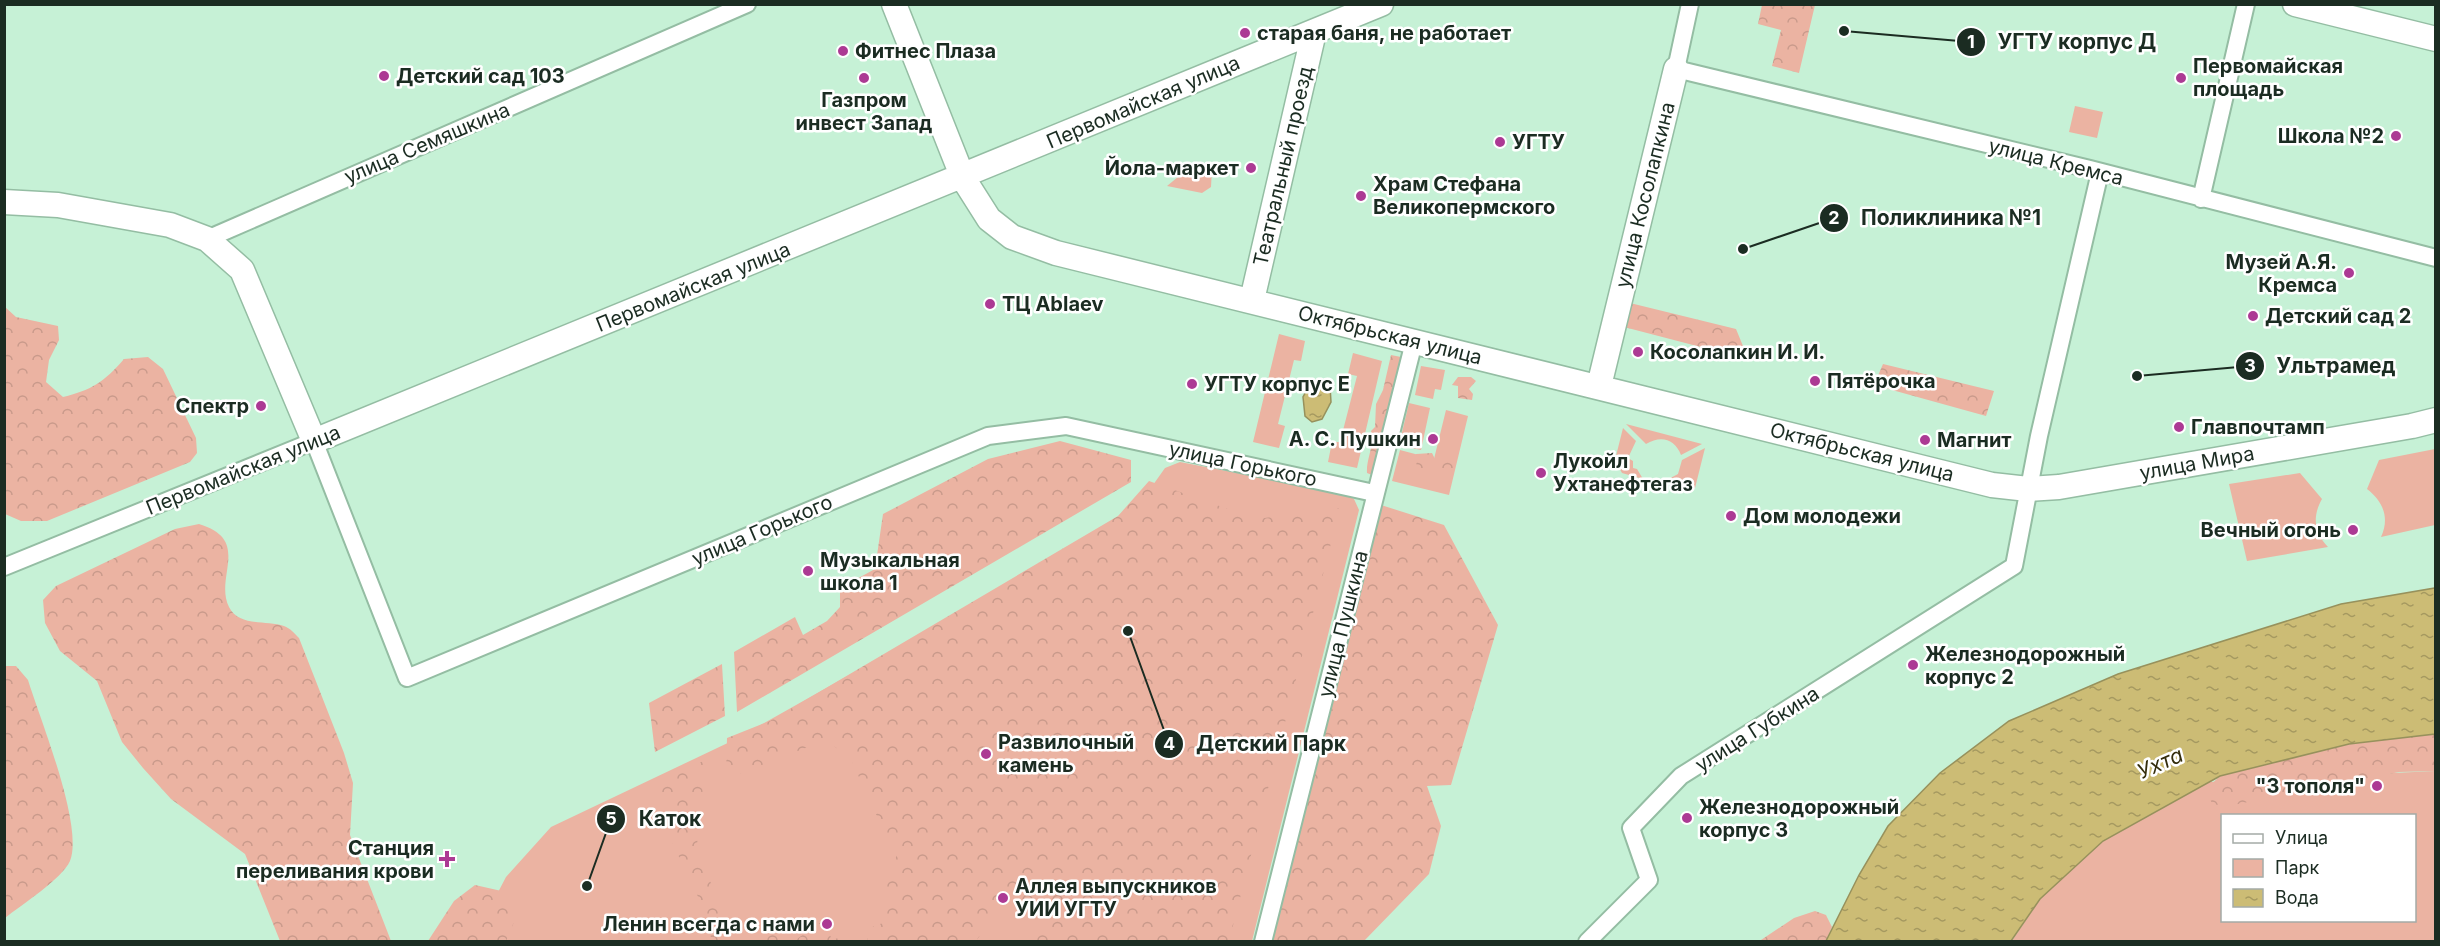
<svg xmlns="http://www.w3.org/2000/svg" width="2440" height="946" font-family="Inter,sans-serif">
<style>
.green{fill:#ebb3a2;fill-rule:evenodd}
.forest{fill:url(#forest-crowns)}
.water{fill:url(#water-ripples);stroke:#97915c;stroke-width:1.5}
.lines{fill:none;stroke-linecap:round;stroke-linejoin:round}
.street-casing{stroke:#94bda3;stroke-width:20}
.secondary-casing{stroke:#94bda3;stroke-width:27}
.street{stroke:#fff;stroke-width:16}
.secondary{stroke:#fff;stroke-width:24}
.poi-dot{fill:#ac3a94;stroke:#fff;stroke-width:2}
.labels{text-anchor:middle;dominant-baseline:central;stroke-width:5;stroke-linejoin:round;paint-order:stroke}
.poi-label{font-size:20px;font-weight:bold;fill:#1b2c22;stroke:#fff;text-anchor:start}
.street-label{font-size:20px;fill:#1b2c22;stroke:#fff}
.water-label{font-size:21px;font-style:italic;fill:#332c0b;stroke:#fff}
.leader{fill:none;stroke:#1b2c22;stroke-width:2}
.callout-dot{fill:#1b2c22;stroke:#fff;stroke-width:2}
.mark-label{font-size:18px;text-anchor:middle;font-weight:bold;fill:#fff}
.callout-label{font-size:21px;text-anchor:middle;font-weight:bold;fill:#1b2c22;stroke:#fff;stroke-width:5;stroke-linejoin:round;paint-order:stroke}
</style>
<defs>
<pattern id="forest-crowns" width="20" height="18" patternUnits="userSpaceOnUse" patternTransform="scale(1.5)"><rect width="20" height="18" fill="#ebb3a2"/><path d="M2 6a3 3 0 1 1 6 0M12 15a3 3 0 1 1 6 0" fill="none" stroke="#c99a8b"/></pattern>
<pattern id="water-ripples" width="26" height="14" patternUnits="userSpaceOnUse" patternTransform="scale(1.5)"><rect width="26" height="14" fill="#ccbc75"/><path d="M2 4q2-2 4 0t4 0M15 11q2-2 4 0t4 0" fill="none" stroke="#a59960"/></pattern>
</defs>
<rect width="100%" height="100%" fill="#c6f1d6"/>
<path class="green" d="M 2075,106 L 2103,112 L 2097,138 L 2069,132 Z
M 1209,165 L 1212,168 L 1211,187 L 1202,193 L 1167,186 L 1184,172 Z
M 1279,334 L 1305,341 L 1301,361 L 1294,360 L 1278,424 L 1285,426 L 1279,448 L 1253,442 Z
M 1353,353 L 1382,361 L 1357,468 L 1328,462 L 1332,442 L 1340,442 L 1357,376 L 1348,374 Z
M 1421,366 L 1445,370 L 1441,390 L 1435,389 L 1433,399 L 1415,395 Z
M 1409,403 L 1430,408 L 1421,450 L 1399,445 Z
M 1446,410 L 1468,416 L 1449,495 L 1392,481 L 1400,450 L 1434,459 Z
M 1626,424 L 1702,444 L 1681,455 C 1675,439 1661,435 1646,444 Z
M 1623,428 L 1636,441 L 1628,458 L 1633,461 L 1633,468 L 1637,469 L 1643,479 L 1622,473 L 1615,460 Z
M 1705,448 L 1695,488 L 1663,482 L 1678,474 L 1682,460 Z
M 2435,449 L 2435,525 L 2381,537 C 2390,518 2383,501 2367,489 L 2379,460 Z
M 1180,462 L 1345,494 L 1354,499 L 1359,510 L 1252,941 L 472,942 L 506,877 L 551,827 L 734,740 L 1131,516 L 1165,468 Z
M 2300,473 L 2322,499 C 2312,517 2314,532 2328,547 L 2247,561 L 2229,484 Z
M 2435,771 L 2435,941 L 2011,942 L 2040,899 L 2103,841 L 2220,776 L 2211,782 ZM 2222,816 L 2414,816 L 2414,920 L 2222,920 Z"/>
<path class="forest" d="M 1762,5 L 1815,5 L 1799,73 L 1772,66 L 1781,30 L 1758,24 Z
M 1630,303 L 1736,329 L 1743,346 L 1739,357 L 1624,327 Z
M 4,306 L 16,317 L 58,326 L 59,340 L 49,360 L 46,382 L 63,397 C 92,390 104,382 124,359 L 148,357 L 163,369 L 196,438 L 197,453 L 190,462 L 47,521 L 21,521 L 5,514 Z
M 1391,355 L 1401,357 L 1404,361 L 1372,475 L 1367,473 C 1366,459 1375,445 1371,431 L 1375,427 L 1376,404 L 1383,390 Z
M 1883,364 L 1994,391 L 1986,416 L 1874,385 Z
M 1458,377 L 1471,377 L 1476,381 L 1469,389 L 1473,394 L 1472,400 L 1458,398 L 1458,386 L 1452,385 Z
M 1060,441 L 1131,460 L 1131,482 L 737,712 L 734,652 L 795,617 L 803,635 L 827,621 L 840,607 L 840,588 L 875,569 L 883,514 L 988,459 Z
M 1446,443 L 1455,450 L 1456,462 L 1448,481 L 1436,474 L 1425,478 L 1417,476 L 1416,454 L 1432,453 L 1435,459 L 1443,454 L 1442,446 Z
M 1149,481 L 1256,519 L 1340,508 L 1229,941 L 1035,941 L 1036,898 L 1005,901 L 976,941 L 868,941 L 865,930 L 885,922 L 886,882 L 898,852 L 873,809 L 851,759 L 826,740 L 726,779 L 727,738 L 770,721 L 1118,516 Z
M 1381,505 L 1444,525 L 1498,625 L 1451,785 L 1427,786 L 1441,826 L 1429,874 L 1364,941 L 1271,942 Z
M 199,524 C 252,540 214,577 229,607 C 239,627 266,620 284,626 C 290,628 295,634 299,638 L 344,753 L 353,783 L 350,835 L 391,941 L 280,941 L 245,854 L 171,799 L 143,768 L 122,742 L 97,681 L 60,651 L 45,623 L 43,600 L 56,586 L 175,529 Z
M 722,664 L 725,716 L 655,752 L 649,703 Z
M 5,666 L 16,666 L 28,680 C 40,719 84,826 70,861 C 62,879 21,905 5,918 Z
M 2435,734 L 2435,771 L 2399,772 L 2223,807 L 2212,803 L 2205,790 L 2220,776 L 2349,744 Z
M 706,760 L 697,845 L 732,941 L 712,941 L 701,903 L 670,838 L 659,779 Z
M 475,885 L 506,892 L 517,915 L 506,941 L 428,941 L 454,901 Z
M 1815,911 L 1826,915 L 1832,927 L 1826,941 L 1758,942 L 1794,918 Z
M 824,920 L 832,940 L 853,933 L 855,941 L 794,941 Z
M 780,924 L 787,941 L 752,941 L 750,934 Z"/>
<path class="water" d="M 1322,380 L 1330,386 L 1331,402 L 1322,419 L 1312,422 L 1305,416 L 1303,397 L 1312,381 Z
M 2435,588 L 2435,734 L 2349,744 L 2220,776 L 2103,841 L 2040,899 L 2011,941 L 1826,941 L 1859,875 L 1888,826 L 1940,773 L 2009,721 L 2118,674 L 2341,604 Z"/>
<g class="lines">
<g class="street-casing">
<path id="street" d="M 1690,4 L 1676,69 L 2090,169 L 2436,258
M 2201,199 L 2246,4
M 207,239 L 747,4
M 4,567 L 314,441 L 407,678 L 988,436 L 1066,426 L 1374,493
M 1263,942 L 1414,342
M 1587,942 L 1649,880 L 1631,828 L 1681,776 L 2014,566 L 2039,436 L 2100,172"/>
</g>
<g class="secondary-casing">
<path id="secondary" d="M 894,4 L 963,178 L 989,219 L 1012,237 L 1056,253 L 1992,485 L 2028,489 L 2059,487 L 2412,426 L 2436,420
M 2295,4 L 2436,39
M 4,202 L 58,205 L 170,225 L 207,239 L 242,270 L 314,441 L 1381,4
M 1252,300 L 1314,32
M 1599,386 L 1676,69"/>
</g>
<use href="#street" class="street"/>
<use href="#secondary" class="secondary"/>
</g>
<g class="poi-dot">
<circle cx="1245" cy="33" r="6"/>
<circle cx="843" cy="51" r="6"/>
<circle cx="384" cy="76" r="6"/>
<circle cx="864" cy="78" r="6"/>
<circle cx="2181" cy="78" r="6"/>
<circle cx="2396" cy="136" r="6"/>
<circle cx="1500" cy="142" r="6"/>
<circle cx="1251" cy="168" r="6"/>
<circle cx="1361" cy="196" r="6"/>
<circle cx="2349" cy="273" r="6"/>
<circle cx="990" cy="304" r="6"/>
<circle cx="2253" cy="316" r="6"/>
<circle cx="1638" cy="352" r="6"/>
<circle cx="1815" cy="381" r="6"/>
<circle cx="1192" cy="384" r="6"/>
<circle cx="261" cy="406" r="6"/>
<circle cx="2179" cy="427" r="6"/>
<circle cx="1433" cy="439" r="6"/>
<circle cx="1925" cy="440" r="6"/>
<circle cx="1541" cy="473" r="6"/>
<circle cx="1731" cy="516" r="6"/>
<circle cx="2353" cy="530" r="6"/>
<circle cx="808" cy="571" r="6"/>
<circle cx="1913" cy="665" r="6"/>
<circle cx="986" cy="754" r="6"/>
<circle cx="2377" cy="786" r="6"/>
<circle cx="1687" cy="818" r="6"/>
<path d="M444 850h6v6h6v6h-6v6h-6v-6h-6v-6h6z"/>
<circle cx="1003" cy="898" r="6"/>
<circle cx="827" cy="924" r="6"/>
</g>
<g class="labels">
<g class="poi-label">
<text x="1257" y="33">старая баня, не работает</text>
<text x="855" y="51">Фитнес Плаза</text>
<text x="2193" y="66">Первомайская<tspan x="2193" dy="23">площадь</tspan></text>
<text x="396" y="76">Детский сад 103</text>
<text x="864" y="100" text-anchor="middle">Газпром<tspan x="864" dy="23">инвест Запад</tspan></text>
<text x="2384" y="136" text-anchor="end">Школа №2</text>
<text x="1512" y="142">УГТУ</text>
<text x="1239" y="168" text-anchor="end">Йола-маркет</text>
<text x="1373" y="184">Храм Стефана<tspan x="1373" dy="23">Великопермского</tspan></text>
<text x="2337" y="262" text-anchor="end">Музей А.Я.<tspan x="2337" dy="23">Кремса</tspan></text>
<text x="1002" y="304">ТЦ Ablaev</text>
<text x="2265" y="316">Детский сад 2</text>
<text x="1650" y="352">Косолапкин И. И.</text>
<text x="1827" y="381">Пятёрочка</text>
<text x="1204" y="384">УГТУ корпус Е</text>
<text x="249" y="406" text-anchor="end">Спектр</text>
<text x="2191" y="427">Главпочтамп</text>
<text x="1421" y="439" text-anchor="end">А. С. Пушкин</text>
<text x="1937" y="440">Магнит</text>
<text x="1553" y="461">Лукойл<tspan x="1553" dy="23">Ухтанефтегаз</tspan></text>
<text x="1743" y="516">Дом молодежи</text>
<text x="2341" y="530" text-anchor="end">Вечный огонь</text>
<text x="820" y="560">Музыкальная<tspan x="820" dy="23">школа 1</tspan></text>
<text x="1925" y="654">Железнодорожный<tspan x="1925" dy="23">корпус 2</tspan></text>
<text x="998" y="742">Развилочный<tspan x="998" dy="23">камень</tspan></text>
<text x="2365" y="786" text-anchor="end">"3 тополя"</text>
<text x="1699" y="807">Железнодорожный<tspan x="1699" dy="23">корпус 3</tspan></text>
<text x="434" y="848" text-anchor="end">Станция<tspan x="434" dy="23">переливания крови</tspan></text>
<text x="1015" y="886">Аллея выпускников<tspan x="1015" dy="23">УИИ УГТУ</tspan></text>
<text x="815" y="924" text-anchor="end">Ленин всегда с нами</text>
</g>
<g class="street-label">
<text transform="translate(1143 102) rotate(-23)">Первомайская улица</text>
<text transform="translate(427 143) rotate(-23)">улица Семяшкина</text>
<text transform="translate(2056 162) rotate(14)">улица Кремса</text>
<text transform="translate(1283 166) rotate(-77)">Театральный проезд</text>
<text transform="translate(1645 195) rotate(-76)">улица Косолапкина</text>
<text transform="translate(693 287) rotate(-22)">Первомайская улица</text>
<text transform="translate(1390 335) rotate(14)">Октябрьская улица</text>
<text transform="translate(1862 452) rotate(14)">Октябрьская улица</text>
<text transform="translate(2197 463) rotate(-10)">улица Мира</text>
<text transform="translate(1243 464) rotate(12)">улица Горького</text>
<text transform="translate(243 470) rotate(-22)">Первомайская улица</text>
<text transform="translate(762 530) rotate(-23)">улица Горького</text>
<text transform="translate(1343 624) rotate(-76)">улица Пушкина</text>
<text transform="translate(1757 729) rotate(-32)">улица Губкина</text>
</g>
<g class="water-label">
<text transform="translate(2160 763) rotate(-24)">Ухта</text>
</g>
</g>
<path class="leader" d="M1844 31L1971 42M1743 249L1834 218M2137 376L2250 366M1128 631L1169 744M587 886L611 819"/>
<g class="callout-dot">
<circle cx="1844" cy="31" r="6"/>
<circle cx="1743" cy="249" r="6"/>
<circle cx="2137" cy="376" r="6"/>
<circle cx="1128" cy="631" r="6"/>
<circle cx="587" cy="886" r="6"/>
<circle cx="1971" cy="42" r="15"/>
<circle cx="1834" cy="218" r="15"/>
<circle cx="2250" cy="366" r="15"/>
<circle cx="1169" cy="744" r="15"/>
<circle cx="611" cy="819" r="15"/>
</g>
<g class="mark-label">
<text x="1971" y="48">1</text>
<text x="1834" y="224">2</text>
<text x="2250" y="372">3</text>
<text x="1169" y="750">4</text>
<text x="611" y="825">5</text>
</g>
<g class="callout-label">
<text x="2077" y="49">УГТУ корпус Д</text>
<text x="1951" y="225">Поликлиника №1</text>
<text x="2336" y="373">Ультрамед</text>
<text x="1271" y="751">Детский Парк</text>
<text x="670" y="826">Каток</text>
</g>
<rect width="2440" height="946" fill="none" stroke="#1b2c22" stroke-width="12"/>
<rect x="2221" y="814" width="195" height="108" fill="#ffffff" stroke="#a4aba7" stroke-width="1.5"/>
<rect x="2233" y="834" width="30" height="9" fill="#ffffff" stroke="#a4aba7" stroke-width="1.5"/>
<text x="2275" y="844" font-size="18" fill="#1b2c22">Улица</text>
<rect x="2233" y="859" width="30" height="18" fill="#ebb3a2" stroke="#a4aba7" stroke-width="1.5"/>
<text x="2275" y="874" font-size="18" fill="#1b2c22">Парк</text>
<rect x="2233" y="889" width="30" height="18" fill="url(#water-ripples)" stroke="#a4aba7" stroke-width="1.5"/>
<text x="2275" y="904" font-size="18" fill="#1b2c22">Вода</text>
</svg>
